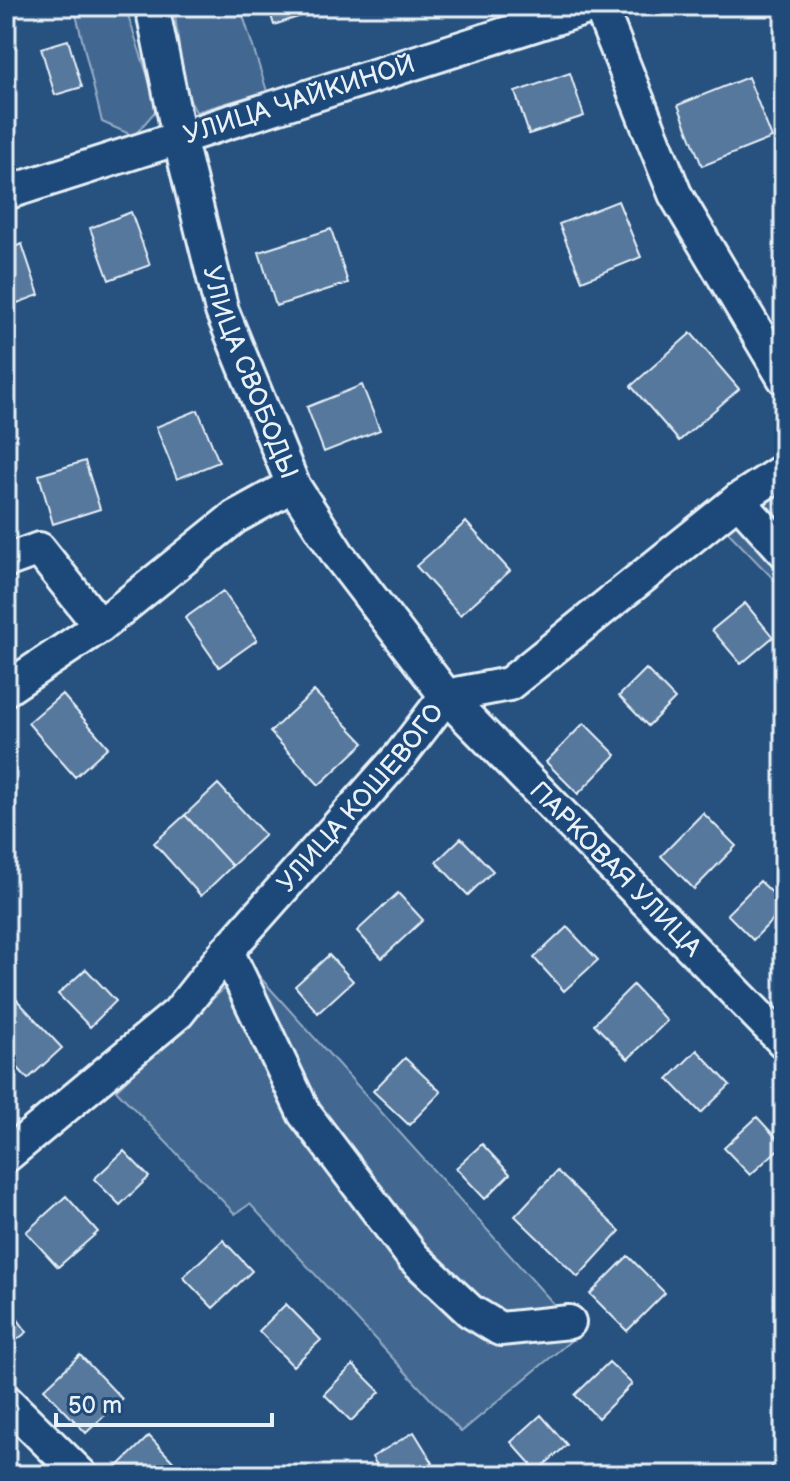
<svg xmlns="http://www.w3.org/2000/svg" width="790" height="1481" font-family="'Balsamiq Sans',sans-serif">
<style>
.green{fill:#436891;stroke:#96acc4;stroke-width:2}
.building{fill:#57789d;stroke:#e8f1f8;stroke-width:2}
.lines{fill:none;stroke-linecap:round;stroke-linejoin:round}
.minor-casing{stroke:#e8f1f8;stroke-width:38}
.minor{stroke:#1f4a7a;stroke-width:32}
.labels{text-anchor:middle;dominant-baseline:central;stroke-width:6;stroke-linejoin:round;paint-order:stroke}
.street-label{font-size:26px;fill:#e8f1f8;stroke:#1f4a7a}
</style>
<rect width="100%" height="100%" fill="#27517f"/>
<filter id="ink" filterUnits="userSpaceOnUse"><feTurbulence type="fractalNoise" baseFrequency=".0125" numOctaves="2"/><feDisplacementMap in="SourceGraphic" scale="16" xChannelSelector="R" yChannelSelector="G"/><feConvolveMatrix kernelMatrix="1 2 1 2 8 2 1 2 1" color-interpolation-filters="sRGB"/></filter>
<g filter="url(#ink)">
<path class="green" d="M 74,6 L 125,6 L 158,108 L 134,136 L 102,122 Z
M 174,6 L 240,6 L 267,91 L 196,112 L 184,89 Z
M 784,485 L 784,590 L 727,531 Z
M 249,965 L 580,1333 L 461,1432 L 250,1204 L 235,1214 L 116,1090 Z"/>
<path class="building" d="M 268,6 L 331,6 L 274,25 Z
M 68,40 L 82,87 L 55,95 L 41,48 Z
M 570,73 L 584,116 L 529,134 L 515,92 Z
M 748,77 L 772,138 L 702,166 L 678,105 Z
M 618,201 L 641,257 L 582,281 L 559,224 Z
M 131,212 L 150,265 L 109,280 L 90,228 Z
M 331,229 L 348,283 L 276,306 L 259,252 Z
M 22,244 L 39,295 L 12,305 L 6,287 L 6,250 Z
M 784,257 L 784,276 L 776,261 Z
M 691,333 L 739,389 L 679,441 L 631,386 Z
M 362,385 L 380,430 L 324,452 L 307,407 Z
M 198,410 L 219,462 L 177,479 L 156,427 Z
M 85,461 L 100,509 L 53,524 L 39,475 Z
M 466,522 L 510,571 L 460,615 L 416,566 Z
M 223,591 L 257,640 L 219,667 L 185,618 Z
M 745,603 L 773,637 L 741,664 L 712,630 Z
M 646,669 L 675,699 L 648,726 L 619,696 Z
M 314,691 L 364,743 L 319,785 L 270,732 Z
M 62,694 L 108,747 L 75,777 L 28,723 Z
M 584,723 L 616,755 L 578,794 L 546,762 Z
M 218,784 L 265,835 L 232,866 L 185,815 Z
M 703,813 L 736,846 L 694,889 L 661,856 Z
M 185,815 L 232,866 L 201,896 L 154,843 Z
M 461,838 L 493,871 L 468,895 L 436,862 Z
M 760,881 L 784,904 L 784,908 L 753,940 L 727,914 Z
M 398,893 L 423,920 L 382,958 L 357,931 Z
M 567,927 L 598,960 L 564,991 L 534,958 Z
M 329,955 L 353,981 L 318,1013 L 295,986 Z
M 86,969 L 116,1001 L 90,1027 L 58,994 Z
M 633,985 L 667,1021 L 628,1059 L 594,1024 Z
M 15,998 L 62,1048 L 28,1079 L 6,1055 L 6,1007 Z
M 697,1050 L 730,1085 L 701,1113 L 668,1079 Z
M 405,1058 L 441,1092 L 409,1125 L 373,1091 Z
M 757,1117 L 783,1145 L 750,1175 L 724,1148 Z
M 482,1144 L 510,1174 L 485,1199 L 456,1168 Z
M 124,1151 L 149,1177 L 120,1205 L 94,1179 Z
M 557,1171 L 620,1231 L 578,1277 L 515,1216 Z
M 66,1196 L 98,1232 L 58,1267 L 26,1232 Z
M 223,1240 L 252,1271 L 213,1308 L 183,1277 Z
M 628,1256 L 665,1293 L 627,1331 L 590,1294 Z
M 6,1303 L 27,1332 L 6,1348 Z
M 286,1304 L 321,1340 L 293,1366 L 259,1331 Z
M 80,1355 L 122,1399 L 86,1433 L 44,1389 Z
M 609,1362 L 632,1384 L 598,1418 L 575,1395 Z
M 353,1365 L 380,1392 L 351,1421 L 324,1394 Z
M 541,1415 L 567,1445 L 537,1471 L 511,1442 Z
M 414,1432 L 433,1463 L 414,1475 L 383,1475 L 372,1457 Z
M 149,1436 L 180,1469 L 174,1475 L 120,1475 L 115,1469 Z
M 784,1454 L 784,1475 L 765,1475 Z"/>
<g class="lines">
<g class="minor-casing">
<g id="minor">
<path id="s1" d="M 152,6 L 179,137 L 222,311 L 293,485 L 339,556 L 446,696 L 784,1042"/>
<path d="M 600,6 L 675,194 L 784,378"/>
<path id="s2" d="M 6,193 L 593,6"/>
<path d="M 738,500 L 784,551"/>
<path d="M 6,561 L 39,549 L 100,626"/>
<path d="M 6,689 L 100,626 L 235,517 L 293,485"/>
<path d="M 227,951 L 304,1113 L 413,1257 L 470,1311 L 500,1329 L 569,1322"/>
<path id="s3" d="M 6,1156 L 178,1013 L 227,951 L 401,755 L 446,696 L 509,684 L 738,500 L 784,470"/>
<path d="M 6,1401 L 81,1475"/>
</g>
</g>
<use href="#minor" class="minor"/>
</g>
</g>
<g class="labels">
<g class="street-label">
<text stroke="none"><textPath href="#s2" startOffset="308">УЛИЦА ЧАЙКИНОЙ</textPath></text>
<text stroke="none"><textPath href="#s1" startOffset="380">УЛИЦА СВОБОДЫ</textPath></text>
<text stroke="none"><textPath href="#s3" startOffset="506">УЛИЦА КОШЕВОГО</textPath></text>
<text stroke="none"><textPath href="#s1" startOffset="1004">ПАРКОВАЯ УЛИЦА</textPath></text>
</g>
</g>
<rect width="790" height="1481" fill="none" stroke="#1f4a7a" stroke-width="32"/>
<rect x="16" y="16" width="758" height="1449" fill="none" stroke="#e8f1f8" stroke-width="3" filter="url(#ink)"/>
<path d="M56 1413v12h216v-12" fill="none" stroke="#e8f1f8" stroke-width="4"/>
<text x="68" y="1413" font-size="24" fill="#e8f1f8" stroke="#1f4a7a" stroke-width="6" paint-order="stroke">50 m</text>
</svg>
